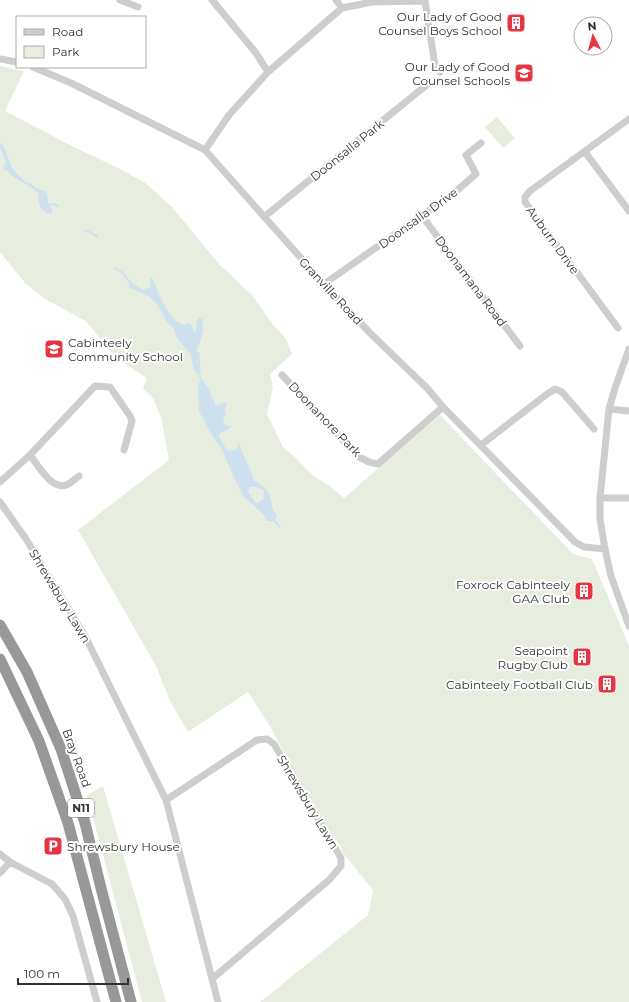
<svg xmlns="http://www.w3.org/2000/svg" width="629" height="1002" font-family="Montserrat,sans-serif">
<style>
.green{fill:#e7eedf}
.water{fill:#cce0ed;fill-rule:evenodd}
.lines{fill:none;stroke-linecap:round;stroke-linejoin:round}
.stream{stroke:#cce0ed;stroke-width:2}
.minor{stroke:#cecece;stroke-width:7}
.highway{stroke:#989898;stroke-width:11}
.labels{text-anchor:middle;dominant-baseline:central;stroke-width:4;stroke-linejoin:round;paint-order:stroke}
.shield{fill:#fff;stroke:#6f6f6f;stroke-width:1}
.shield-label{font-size:11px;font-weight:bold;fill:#313131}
.poi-label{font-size:12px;fill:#313131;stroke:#fff;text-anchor:end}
.street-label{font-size:12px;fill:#313131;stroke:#fff}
</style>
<rect width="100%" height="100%" fill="#fff"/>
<path class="green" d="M 0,66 L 24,71 L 5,111 L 72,146 L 116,167 L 144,182 L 172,207 L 219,264 L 252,295 L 271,322 L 286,339 L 292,354 L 270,374 L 273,387 L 267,414 L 283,447 L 296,458 L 313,476 L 327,484 L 344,498 L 440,415 L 573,554 L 592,559 L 629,646 L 629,1002 L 260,1002 L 368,915 L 373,890 L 343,853 L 340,845 L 332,835 L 291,766 L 271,728 L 248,692 L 188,732 L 170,701 L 156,666 L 78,530 L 169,460 L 161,417 L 153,398 L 143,388 L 147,378 L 115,357 L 86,321 L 45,299 L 25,283 L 0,252 Z
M 497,117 L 515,138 L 503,148 L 485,127 Z
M 103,786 L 166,1002 L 142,1002 L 87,795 Z"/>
<path class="water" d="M 0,142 L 4,147 L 12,168 L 24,181 L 32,184 L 36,188 L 45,191 L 47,194 L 48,202 L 52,208 L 52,212 L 49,214 C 41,211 37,203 39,195 C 31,183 15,182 7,170 L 5,171 L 3,169 L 6,162 L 0,147 Z
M 150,277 L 153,279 C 159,294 167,318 183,325 L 188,323 L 191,324 L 193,331 L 196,332 L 197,321 L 199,318 L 202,319 C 206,330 200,341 196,351 L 199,352 C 201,359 199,365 201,372 L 196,374 L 193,367 L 191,355 L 177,338 L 173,328 L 167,322 L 157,304 L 147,295 L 129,287 L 129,282 L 131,282 L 143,290 L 150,287 Z
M 203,380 L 208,388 L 216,406 L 224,402 L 227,405 L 224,410 L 226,413 L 223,421 L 224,424 L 232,427 L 220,433 L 219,437 L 227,450 L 233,451 L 237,448 L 238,442 L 253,476 L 253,480 C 269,489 270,492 273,510 L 277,514 L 276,519 L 273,521 L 267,521 L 264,515 L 244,497 L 233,475 L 222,450 L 210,432 L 199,411 L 198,385 L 200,382 ZM 252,486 L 263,490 L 264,492 L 263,500 L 258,503 L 256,503 L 248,491 L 249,488 Z"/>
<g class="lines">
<path class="stream" d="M 49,205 L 53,204 L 58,206
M 85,230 L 97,236
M 115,268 L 123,273 L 132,285
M 198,371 L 202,382
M 272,519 L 280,527"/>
<path class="minor" d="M 120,0 L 138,7
M 212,0 L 256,53 L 268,72
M 336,0 L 342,8
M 425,0 L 435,66 L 440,72
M 0,59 L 17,62
M 33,67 L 71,83 L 205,150 L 324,284 L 370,333 L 427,388 L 443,407 L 575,542 L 584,547 L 605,549
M 205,150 L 229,115 L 268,72 L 342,8 L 372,2 L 424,1
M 585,152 L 629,211
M 422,216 L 520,346
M 264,217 L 429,83
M 324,284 L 454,193 L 476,174 L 466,155 L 481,143
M 618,328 L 525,202 L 525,197 L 530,191 L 629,119
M 629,349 L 615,388 L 609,409 L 600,498 L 600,519 L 605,549 L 611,576 L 629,626
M 282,375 L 359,457 L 369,462 L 378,464 L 443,407
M 609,409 L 629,411
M 481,445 L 547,394 L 555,389 L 562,392 L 594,429
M 30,455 C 38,465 51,490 66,485 C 70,484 75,479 79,476
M 0,482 L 30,455 L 95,386 L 110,387 L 130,416 L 132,421 L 124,450
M 600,498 L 629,498
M 0,502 L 26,539 L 85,636 L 166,800 L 218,1002
M 166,800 L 257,740 L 267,739 L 274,744 L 341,858 L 341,866 L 329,880 L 212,979
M 0,854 L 10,862 L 52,884 L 65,899 L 73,916 L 97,1002
M 0,873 L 10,862"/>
<path class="highway" d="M 0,625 L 27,672 L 61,749 L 85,823 L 102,892 L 131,1002
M 0,659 L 39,741 L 68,823 L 116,1002"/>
</g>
<defs>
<g id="building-square" transform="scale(1)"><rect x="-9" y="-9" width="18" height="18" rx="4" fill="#e63442" stroke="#fff"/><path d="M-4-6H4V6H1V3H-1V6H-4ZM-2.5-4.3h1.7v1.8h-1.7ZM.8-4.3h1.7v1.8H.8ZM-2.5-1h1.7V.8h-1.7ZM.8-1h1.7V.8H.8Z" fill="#fff"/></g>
<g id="school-square" transform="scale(1)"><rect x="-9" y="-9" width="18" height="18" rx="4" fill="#e63442" stroke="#fff"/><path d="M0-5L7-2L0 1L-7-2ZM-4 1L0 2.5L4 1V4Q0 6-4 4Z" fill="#fff"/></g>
<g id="parking-square" transform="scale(1)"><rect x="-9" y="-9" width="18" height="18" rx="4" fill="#e63442" stroke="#fff"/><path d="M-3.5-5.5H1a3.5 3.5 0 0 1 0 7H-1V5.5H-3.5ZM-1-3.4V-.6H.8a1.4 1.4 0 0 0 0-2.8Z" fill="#fff"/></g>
</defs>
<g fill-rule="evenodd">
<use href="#building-square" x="516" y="23"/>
<use href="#school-square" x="524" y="73"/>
<use href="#school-square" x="54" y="349"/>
<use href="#building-square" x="584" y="591"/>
<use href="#building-square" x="582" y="657"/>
<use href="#building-square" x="607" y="684"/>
<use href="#parking-square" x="53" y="846"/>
</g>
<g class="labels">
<rect class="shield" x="68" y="799" width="26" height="18" rx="3"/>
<g class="shield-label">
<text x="81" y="808">N11</text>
</g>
<g class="poi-label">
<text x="502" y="16">Our Lady of Good<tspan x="502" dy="14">Counsel Boys School</tspan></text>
<text x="510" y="66">Our Lady of Good<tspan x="510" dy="14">Counsel Schools</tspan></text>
<text x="68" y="342" text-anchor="start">Cabinteely<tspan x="68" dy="14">Community School</tspan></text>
<text x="570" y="584">Foxrock Cabinteely<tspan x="570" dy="14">GAA Club</tspan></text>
<text x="568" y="650">Seapoint<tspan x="568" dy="14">Rugby Club</tspan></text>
<text x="593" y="684">Cabinteely Football Club</text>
<text x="67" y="846" text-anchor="start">Shrewsbury House</text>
</g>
<g class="street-label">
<text transform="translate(347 150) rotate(-39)">Doonsalla Park</text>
<text transform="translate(418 218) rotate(-36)">Doonsalla Drive</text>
<text transform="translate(553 240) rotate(54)">Auburn Drive</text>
<text transform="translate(471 281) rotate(53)">Doonamana Road</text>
<text transform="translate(331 291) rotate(47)">Granville Road</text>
<text transform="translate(325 419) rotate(46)">Doonanore Park</text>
<text transform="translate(60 596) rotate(59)">Shrewsbury Lawn</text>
<text transform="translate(77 758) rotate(70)">Bray Road</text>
<text transform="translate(308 802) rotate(59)">Shrewsbury Lawn</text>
</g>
</g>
<rect x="16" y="16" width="130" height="52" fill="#ffffff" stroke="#adadad"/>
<rect x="24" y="29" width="20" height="6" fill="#cecece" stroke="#adadad"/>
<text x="52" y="36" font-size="12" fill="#313131">Road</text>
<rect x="24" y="46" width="20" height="12" fill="#e7eedf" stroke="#adadad"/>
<text x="52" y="56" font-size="12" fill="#313131">Park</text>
<g transform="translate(593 36) rotate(354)"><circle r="19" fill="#ffffff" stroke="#adadad"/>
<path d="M0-3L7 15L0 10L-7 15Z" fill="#e63442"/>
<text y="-6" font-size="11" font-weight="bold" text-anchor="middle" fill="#313131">N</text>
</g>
<path d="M18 978v6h110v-6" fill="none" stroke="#313131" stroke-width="2"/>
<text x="24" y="978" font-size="12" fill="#313131" stroke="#ffffff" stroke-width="3" paint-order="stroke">100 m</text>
</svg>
